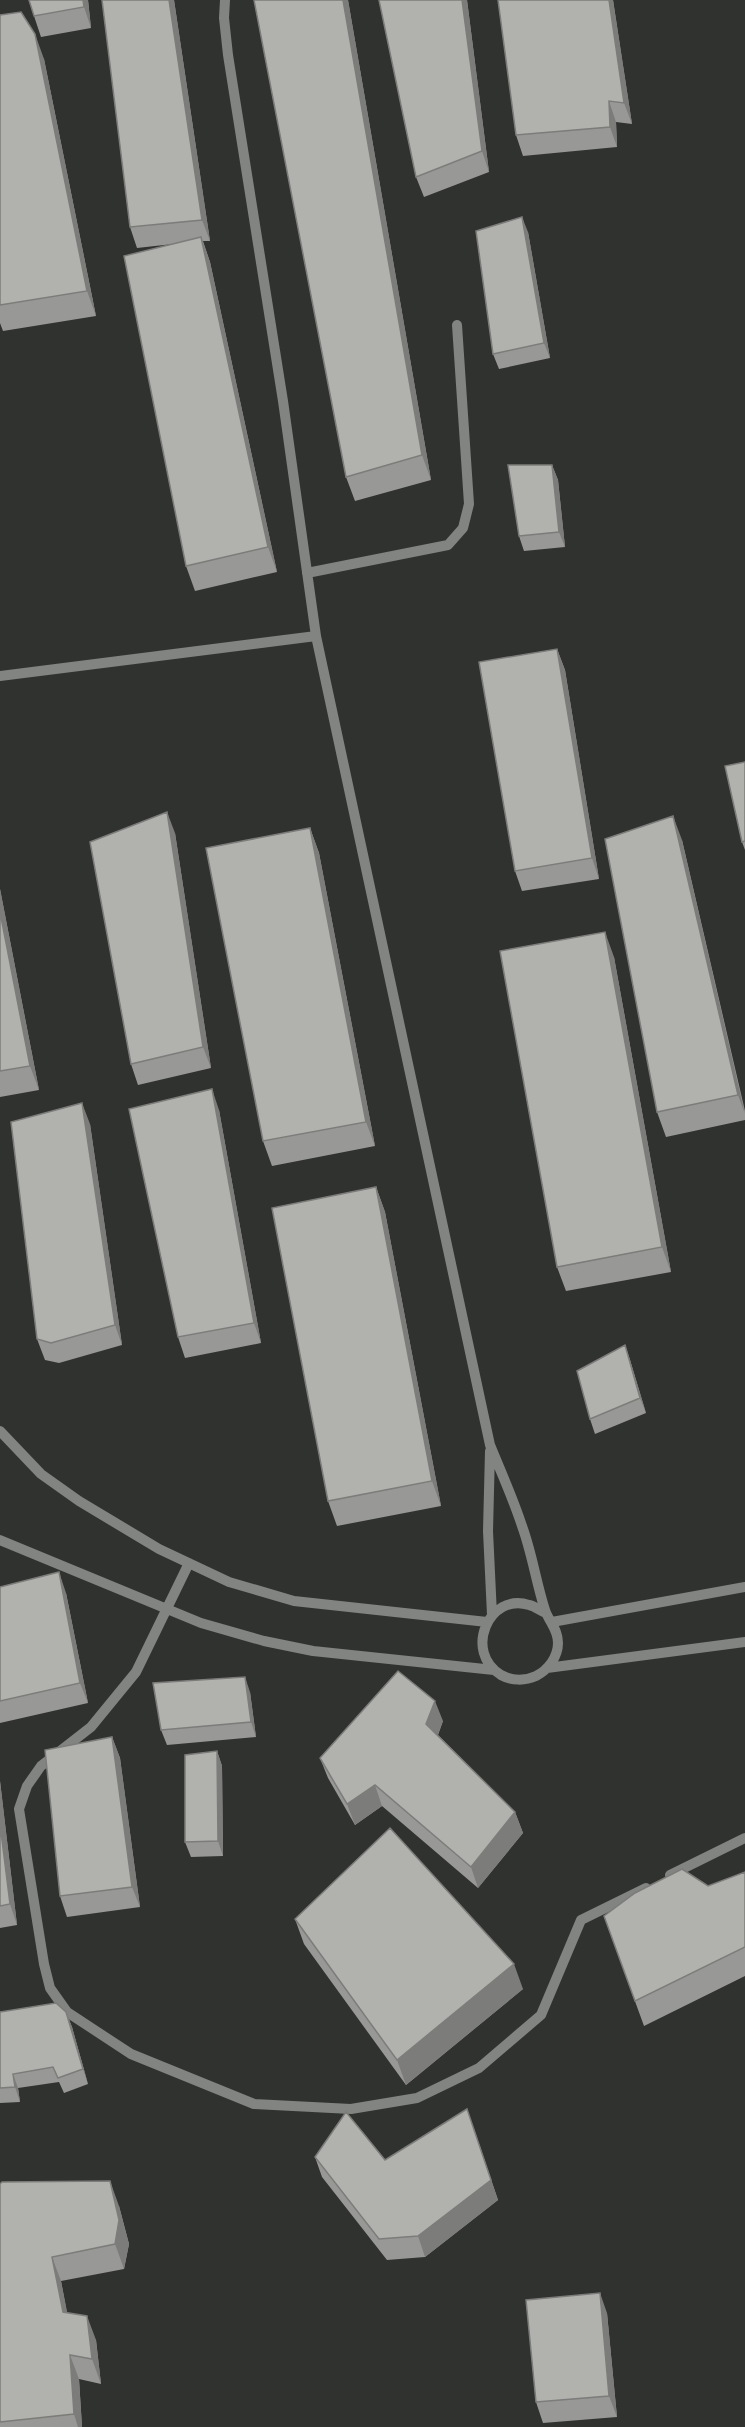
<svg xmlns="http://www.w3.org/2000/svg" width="745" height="2427" font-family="'Noto Sans',sans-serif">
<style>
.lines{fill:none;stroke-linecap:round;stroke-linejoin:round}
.minor{stroke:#818481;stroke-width:10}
.wall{fill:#989896}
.shaded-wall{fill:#7c7c7a}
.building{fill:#b1b1ae;stroke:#7c7c7a;stroke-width:1.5}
</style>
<rect width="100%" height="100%" fill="#303230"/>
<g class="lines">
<path class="minor" d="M 225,0 L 224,18 L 228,55 L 283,401 L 316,636 L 490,1445 C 501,1472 513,1498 522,1526 C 532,1553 536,1582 545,1610 C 549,1622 558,1629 558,1643 C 558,1657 548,1670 536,1676 C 525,1681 512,1681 501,1675 C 463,1652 489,1592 529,1605 C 535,1606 540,1611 546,1613
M 307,573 L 448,545 L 463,528 L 469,504 L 457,325
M 0,676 L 316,636
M 0,1431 L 41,1474 L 79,1501 L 159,1549 L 229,1582 L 294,1601 L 487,1622
M 490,1451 L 488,1531 L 492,1615
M 0,1540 L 201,1623 L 264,1641 L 313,1651 L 494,1670
M 189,1563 L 136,1672 L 91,1727 L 41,1766 L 27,1786 L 19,1809 L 44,1964 L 50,1988 L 67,2012 L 131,2054 L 254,2104 L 351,2109 L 417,2098 L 479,2068 L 541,2015 L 581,1920 L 646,1888
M 552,1622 L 745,1587
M 547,1668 L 745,1642
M 670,1875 L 745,1838"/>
</g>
<path class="wall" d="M 88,0 L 91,28 L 41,37 L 34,16 Z
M 174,0 L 210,241 L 203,241 L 210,262 L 277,572 L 195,591 L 186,566 L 173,244 L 137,248 L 130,227 Z
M 254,0 L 348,0 L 431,480 L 355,501 L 346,477 Z
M 379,0 L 467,0 L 489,172 L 424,197 L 416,177 Z
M 498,0 L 613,0 L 632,124 L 616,122 L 617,147 L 523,156 L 516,135 Z
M 0,15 L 44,59 L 96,316 L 3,331 L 0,323 Z
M 528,232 L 550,358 L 499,369 L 493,354 Z
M 552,465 L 558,480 L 565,547 L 524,551 L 519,536 Z
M 557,649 L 565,670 L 599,879 L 522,891 L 515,871 Z
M 745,762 L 745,850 L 742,842 Z
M 310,828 L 319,853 L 375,1146 L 272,1166 L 263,1141 Z
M 175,833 L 211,1068 L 138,1085 L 131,1064 Z
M 682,840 L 745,1111 L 745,1120 L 666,1137 L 657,1112 Z
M 0,889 L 39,1090 L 0,1097 Z
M 614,957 L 671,1272 L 566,1291 L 557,1267 Z
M 219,1110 L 261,1343 L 185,1358 L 178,1337 Z
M 90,1124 L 122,1345 L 59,1363 L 45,1360 L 37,1339 Z
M 376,1187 L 385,1212 L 441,1506 L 337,1526 L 328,1501 Z
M 625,1345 L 630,1360 L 646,1413 L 595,1434 L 590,1419 Z
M 0,1587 L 66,1593 L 88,1703 L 0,1723 Z
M 250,1692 L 256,1737 L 167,1745 L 161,1730 Z
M 443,1721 L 438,1735 L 515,1812 L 523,1833 L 478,1888 L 382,1806 L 355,1825 L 328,1778 L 320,1758 Z
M 112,1737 L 120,1758 L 140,1907 L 67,1917 L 60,1896 Z
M 217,1751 L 222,1766 L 223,1856 L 191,1857 L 185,1842 Z
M 0,1781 L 17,1925 L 0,1928 Z
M 745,1872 L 745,1976 L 644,2026 L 604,1916 L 708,1886 Z
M 295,1919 L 523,1989 L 406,2085 L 304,1944 Z
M 0,2012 L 66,2012 L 72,2027 L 88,2084 L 64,2093 L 59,2082 L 18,2088 L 20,2102 L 0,2103 Z
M 474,2129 L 498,2200 L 425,2257 L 387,2260 L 322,2177 L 315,2157 L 385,2160 Z
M 0,2184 L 119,2206 L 129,2244 L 124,2269 L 61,2281 L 67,2313 L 96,2340 L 101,2384 L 79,2379 L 82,2427 L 0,2427 Z
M 607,2313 L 617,2417 L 543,2423 L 536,2402 Z"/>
<path class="shaded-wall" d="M 83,0 L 88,0 L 91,28 L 84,7 Z
M 169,0 L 174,0 L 210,241 L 202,220 Z
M 343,0 L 348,0 L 431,480 L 422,455 Z
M 462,0 L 467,0 L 489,172 L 482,151 Z
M 609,0 L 613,0 L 632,124 L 624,103 Z
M 35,34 L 44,59 L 96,316 L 87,291 Z
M 609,101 L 616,122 L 617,147 L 610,127 Z
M 522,217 L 528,232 L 550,358 L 544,343 Z
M 201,237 L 210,262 L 277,572 L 268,547 Z
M 552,465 L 558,480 L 565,547 L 559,532 Z
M 557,649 L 565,670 L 599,879 L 592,858 Z
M 167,812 L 175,833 L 211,1068 L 203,1047 Z
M 673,816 L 682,840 L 745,1114 L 738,1095 Z
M 310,828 L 319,853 L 375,1146 L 366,1122 Z
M 0,889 L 39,1090 L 30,1066 L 0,912 Z
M 605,932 L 614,957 L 671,1272 L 662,1247 Z
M 212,1089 L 219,1110 L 261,1343 L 254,1323 Z
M 82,1103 L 90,1124 L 122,1345 L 115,1325 Z
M 376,1187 L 385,1212 L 441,1506 L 432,1481 Z
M 625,1345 L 630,1360 L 646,1413 L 640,1398 Z
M 59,1572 L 66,1593 L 88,1703 L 80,1683 Z
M 245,1677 L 250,1692 L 256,1737 L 251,1722 Z
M 435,1701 L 443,1721 L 434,1745 L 426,1724 Z
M 112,1737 L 120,1758 L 140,1907 L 132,1887 Z
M 217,1751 L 222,1766 L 223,1856 L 218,1841 Z
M 0,1781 L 17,1925 L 10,1904 L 0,1824 Z
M 375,1785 L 382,1806 L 355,1825 L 347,1804 Z
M 515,1812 L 523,1833 L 478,1888 L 471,1867 Z
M 514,1964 L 523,1989 L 406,2085 L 397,2060 Z
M 66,2012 L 72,2027 L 88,2084 L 83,2069 Z
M 13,2074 L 18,2088 L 20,2102 L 15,2087 Z
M 467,2109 L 498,2200 L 425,2257 L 418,2236 Z
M 110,2181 L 119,2206 L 129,2244 L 124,2269 L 115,2244 Z
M 52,2257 L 61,2281 L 72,2337 L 63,2312 Z
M 600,2293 L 607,2313 L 617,2417 L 609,2396 Z
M 87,2316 L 96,2340 L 101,2384 L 92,2359 Z
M 70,2355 L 79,2379 L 82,2427 L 78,2427 L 74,2414 Z"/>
<path class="building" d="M 29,0 L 83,0 L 84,7 L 34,16 Z
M 102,0 L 169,0 L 202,220 L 130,227 Z
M 254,0 L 343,0 L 422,455 L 346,477 Z
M 379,0 L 462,0 L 482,151 L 416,177 Z
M 498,0 L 609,0 L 624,103 L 609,101 L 610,127 L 516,135 Z
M 21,12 L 35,34 L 87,291 L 0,305 L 0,15 Z
M 522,217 L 544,343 L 493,354 L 476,231 Z
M 201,237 L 268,547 L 186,566 L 124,256 Z
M 508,465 L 552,465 L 559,532 L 519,536 Z
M 557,649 L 592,858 L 515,871 L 479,662 Z
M 745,762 L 745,841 L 742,842 L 725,766 Z
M 167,812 L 203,1047 L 131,1064 L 90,842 Z
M 673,816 L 738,1095 L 657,1112 L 605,839 Z
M 310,828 L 366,1122 L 263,1141 L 206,848 Z
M 0,912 L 30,1066 L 0,1071 Z
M 605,932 L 662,1247 L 557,1267 L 500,951 Z
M 212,1089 L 254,1323 L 178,1337 L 129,1109 Z
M 82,1103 L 115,1325 L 51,1343 L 37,1339 L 11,1122 Z
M 376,1187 L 432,1481 L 328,1501 L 272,1208 Z
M 625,1345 L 640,1398 L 590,1419 L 577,1371 Z
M 59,1572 L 80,1683 L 0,1701 L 0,1587 Z
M 398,1671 L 435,1701 L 426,1724 L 515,1812 L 471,1867 L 375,1785 L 347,1804 L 320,1758 Z
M 245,1677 L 251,1722 L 161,1730 L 153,1683 Z
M 112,1737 L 132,1887 L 60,1896 L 45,1750 Z
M 217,1751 L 218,1841 L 185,1842 L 185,1755 Z
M 0,1824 L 10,1904 L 0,1906 Z
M 390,1828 L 514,1964 L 397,2060 L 295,1919 Z
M 682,1869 L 708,1886 L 745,1872 L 745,1947 L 635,2001 L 604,1916 L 635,1893 Z
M 56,2003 L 66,2012 L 83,2069 L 58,2078 L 53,2067 L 13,2074 L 15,2087 L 0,2088 L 0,2012 Z
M 467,2109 L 491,2180 L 418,2236 L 379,2239 L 315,2157 L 346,2112 L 385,2160 Z
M 110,2181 L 119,2220 L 115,2244 L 52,2257 L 63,2312 L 87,2316 L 92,2359 L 70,2355 L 74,2414 L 0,2422 L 0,2184 L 2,2182 Z
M 600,2293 L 609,2396 L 536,2402 L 526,2300 Z"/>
</svg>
